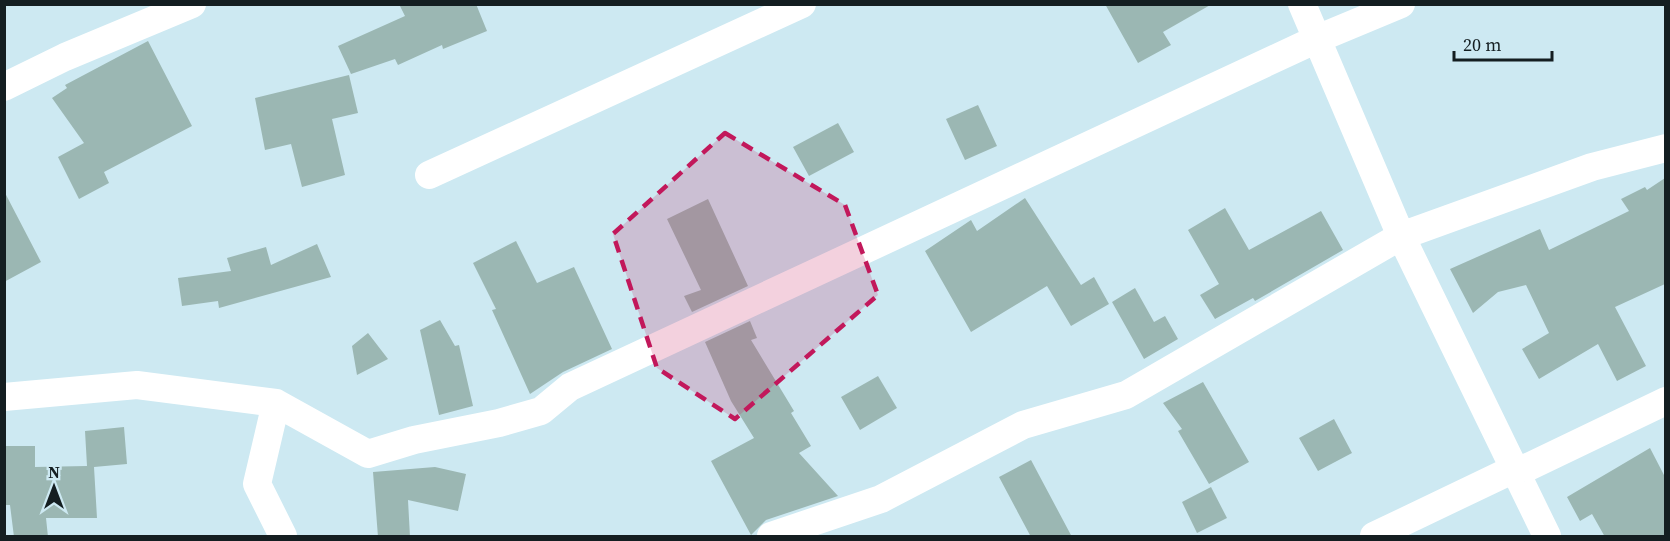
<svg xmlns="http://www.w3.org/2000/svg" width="1670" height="541" font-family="'Source Serif 4',serif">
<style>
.building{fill:#9bb7b3}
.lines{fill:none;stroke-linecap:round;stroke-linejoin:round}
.minor{stroke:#fff;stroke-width:28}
.marked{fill:#c2185b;fill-opacity:0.2;stroke:#c2185b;stroke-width:4.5;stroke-dasharray:12 8;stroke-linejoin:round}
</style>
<rect width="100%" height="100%" fill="#cde9f2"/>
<path class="building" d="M 399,4 L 476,4 L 487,31 L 443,49 L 442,45 L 398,65 L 395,59 L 351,74 L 338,46 L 405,16 Z
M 1105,4 L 1212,4 L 1163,32 L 1171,45 L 1138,63 Z
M 148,41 L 192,126 L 104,172 L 109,183 L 79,199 L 58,157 L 84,143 L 52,98 L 67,88 L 65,85 Z
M 349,75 L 358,113 L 332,119 L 345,175 L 302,187 L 291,144 L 265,150 L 255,98 Z
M 978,105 L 997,146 L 965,160 L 946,119 Z
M 838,123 L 854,152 L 809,176 L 793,147 Z
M 1665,178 L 1665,284 L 1615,307 L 1646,366 L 1617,381 L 1598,344 L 1539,379 L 1522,349 L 1549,333 L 1526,285 L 1498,292 L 1473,313 L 1450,269 L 1540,229 L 1549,250 L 1629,211 L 1621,199 L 1645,187 L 1647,190 Z
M 4,191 L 41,262 L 4,282 Z
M 1025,198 L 1081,285 L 1094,277 L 1109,304 L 1071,326 L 1047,286 L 971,332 L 925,251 L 971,220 L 977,231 Z
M 708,199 L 748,286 L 692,312 L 684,296 L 701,290 L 667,219 Z
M 1225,208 L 1249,250 L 1321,211 L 1343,250 L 1255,301 L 1253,298 L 1215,319 L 1200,295 L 1219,284 L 1188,230 Z
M 516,241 L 537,283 L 574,267 L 612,349 L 563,372 L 530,394 L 492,310 L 496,309 L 473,263 Z
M 317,244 L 331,277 L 219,308 L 218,301 L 182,306 L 178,278 L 231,271 L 227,258 L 266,247 L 271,265 Z
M 1135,288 L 1154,322 L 1165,316 L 1178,339 L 1144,359 L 1112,302 Z
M 440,320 L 455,346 L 459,345 L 473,406 L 439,415 L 420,330 Z
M 750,321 L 757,338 L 751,340 L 794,411 L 791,413 L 811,446 L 799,453 L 838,496 L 766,520 L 751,535 L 711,461 L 754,438 L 731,401 L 705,342 Z
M 368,333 L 388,359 L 357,375 L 352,346 Z
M 878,376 L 897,408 L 860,430 L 841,397 Z
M 1203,382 L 1249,462 L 1209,484 L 1178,431 L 1182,429 L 1163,403 Z
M 1334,419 L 1352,453 L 1318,471 L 1299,438 Z
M 124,427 L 127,464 L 94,467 L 97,518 L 46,518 L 48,537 L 14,537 L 10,505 L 4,505 L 4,446 L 35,446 L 35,467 L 87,466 L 85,431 Z
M 1650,448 L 1665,477 L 1665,537 L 1605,537 L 1592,514 L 1580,521 L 1567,497 Z
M 1031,460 L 1072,537 L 1031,537 L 999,477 Z
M 435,467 L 466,474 L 458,511 L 408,500 L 410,537 L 378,537 L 373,472 Z
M 1211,487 L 1227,518 L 1197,533 L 1182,502 Z"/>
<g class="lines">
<path class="minor" d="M 1302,4 L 1401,236 L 1547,536
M 4,87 L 65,57 L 192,4
M 429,175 L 802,4
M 4,397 L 137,385 L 276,403 L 257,484 L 283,536
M 276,403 L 368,454 L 414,440 L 499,423 L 541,411 L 570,387 L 1317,39 L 1401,4
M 771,536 L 881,499 L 1023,425 L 1126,395 L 1401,236 L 1592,167 L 1666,148
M 1374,536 L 1514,469 L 1528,467 L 1666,401"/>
</g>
<path class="marked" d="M 725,133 L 845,205 L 878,295 L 735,419 L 657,368 L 613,234 Z"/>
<rect width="1670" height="541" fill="none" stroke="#141e21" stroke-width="12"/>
<g transform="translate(54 487)" stroke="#cde9f2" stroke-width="4.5" paint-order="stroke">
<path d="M0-4.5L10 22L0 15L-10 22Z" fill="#141e21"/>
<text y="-9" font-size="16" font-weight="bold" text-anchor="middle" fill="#141e21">N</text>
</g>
<path d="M1454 51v9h98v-9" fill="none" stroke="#141e21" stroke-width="3"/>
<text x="1463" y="51" font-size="18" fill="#141e21" stroke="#cde9f2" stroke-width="4.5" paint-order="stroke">20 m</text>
</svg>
